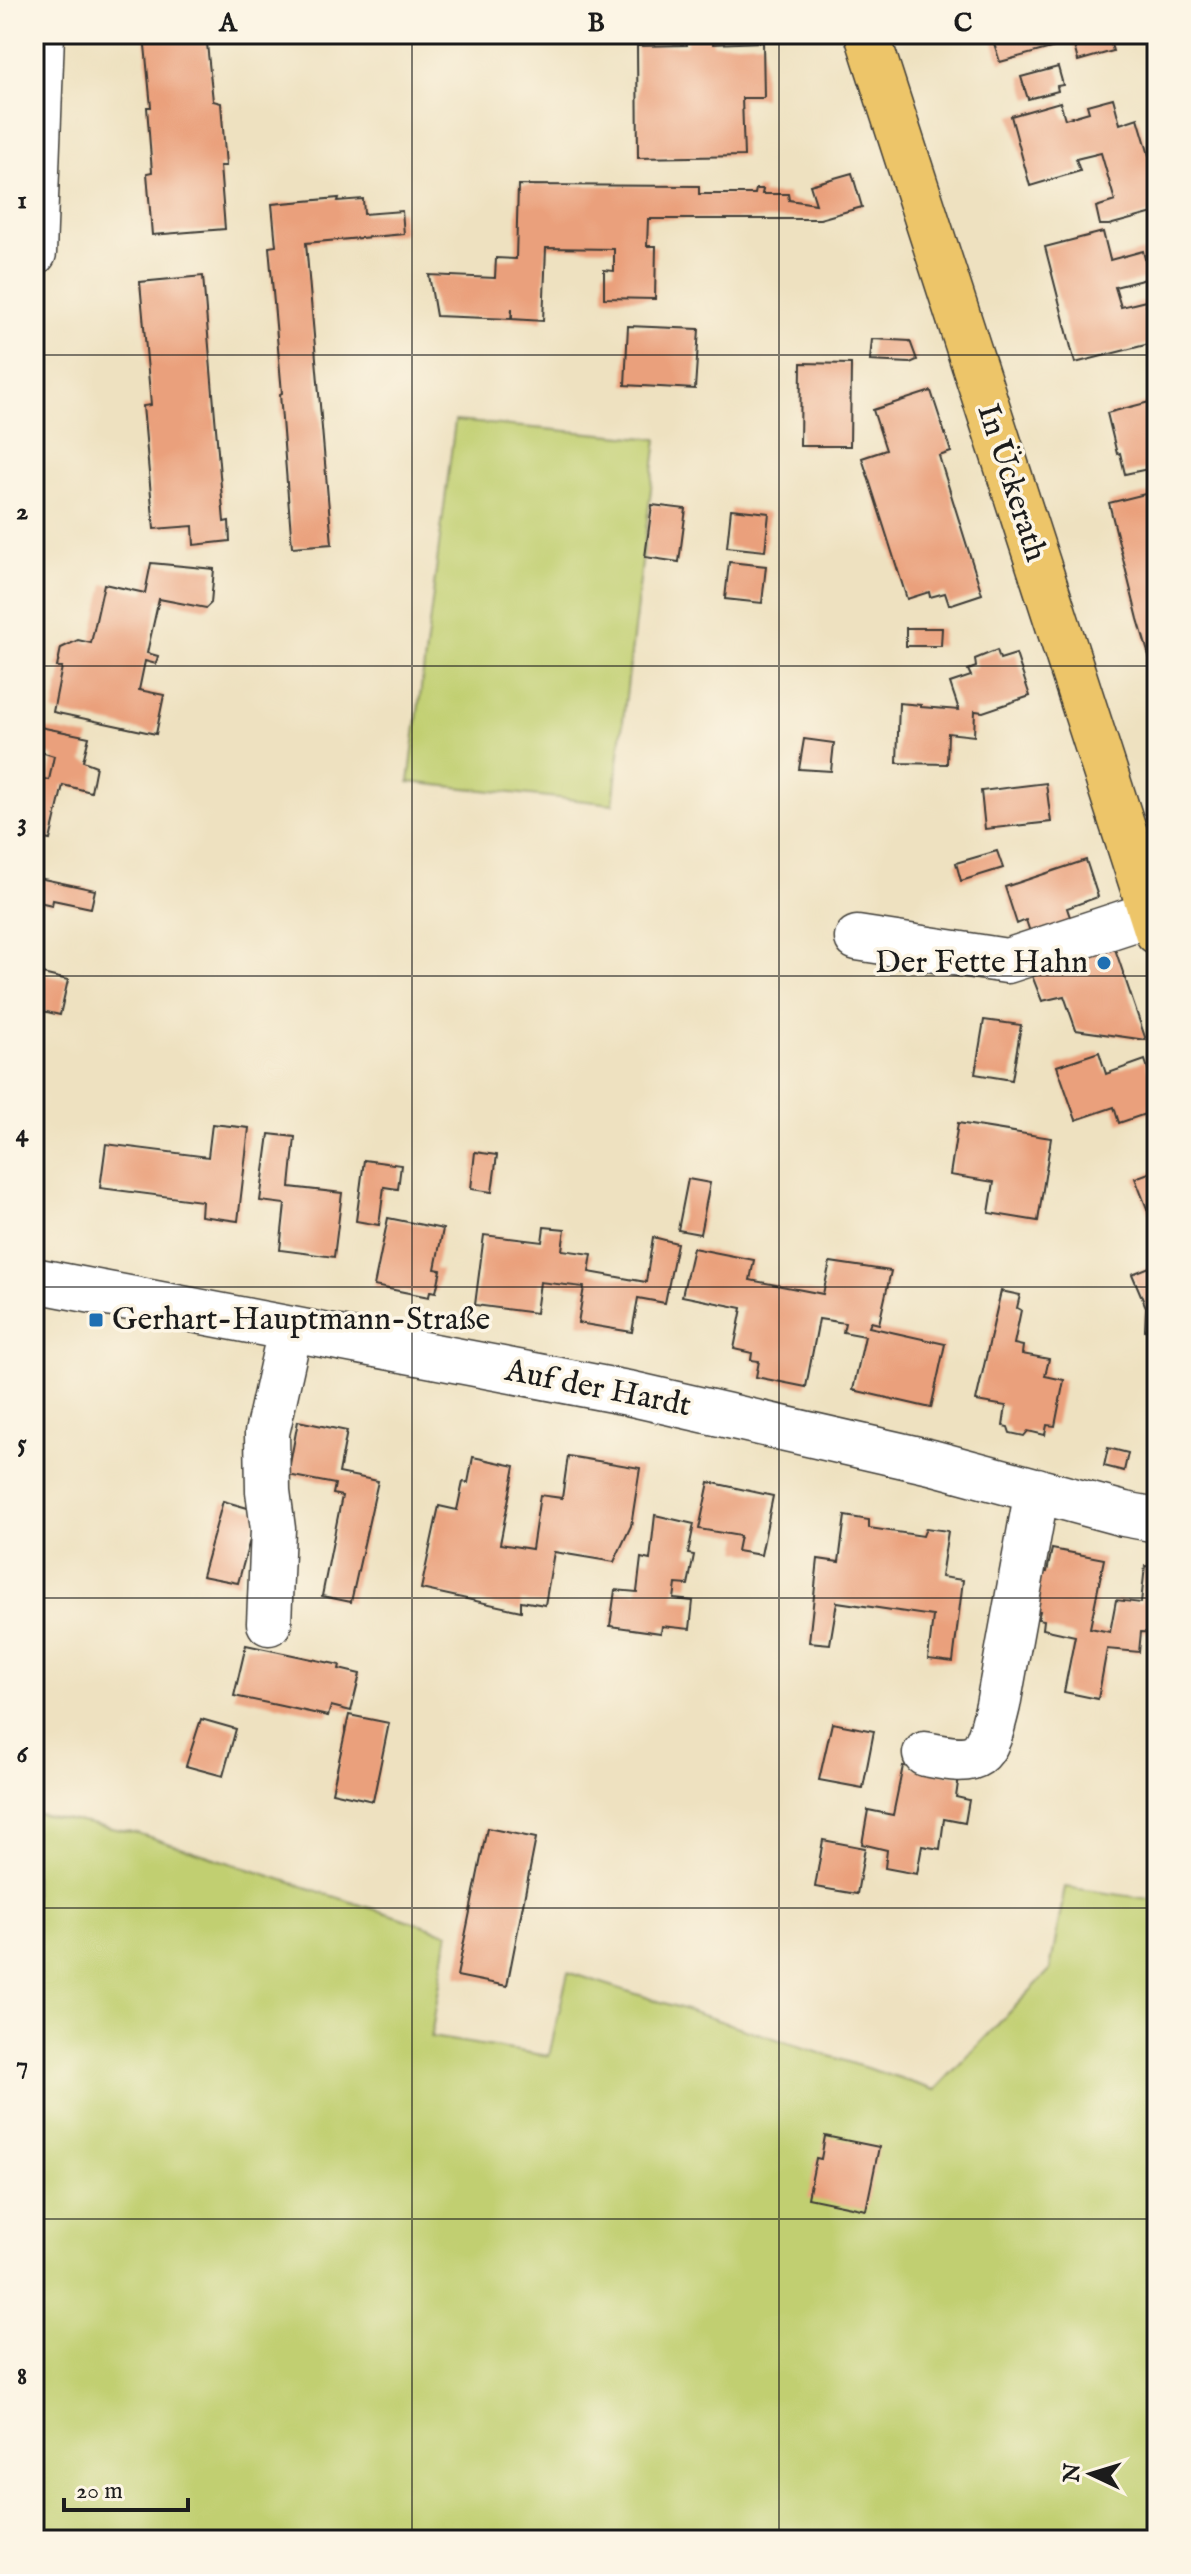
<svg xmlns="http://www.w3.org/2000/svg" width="1191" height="2574" font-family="'IM FELL English',serif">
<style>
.green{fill:#c1cf71;stroke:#6e7646;stroke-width:2}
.building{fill:#eaa07b}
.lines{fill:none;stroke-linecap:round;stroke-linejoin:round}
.minor-casing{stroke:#3c3a35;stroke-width:47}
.major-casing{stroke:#3c3a35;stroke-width:47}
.minor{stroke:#fff;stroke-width:44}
.major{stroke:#edc569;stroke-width:44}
.grid{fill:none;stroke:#1c1c1c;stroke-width:2;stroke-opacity:0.55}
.poi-dot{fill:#1f6fb2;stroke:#fcf5e5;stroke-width:3}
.labels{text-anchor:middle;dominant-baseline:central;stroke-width:7;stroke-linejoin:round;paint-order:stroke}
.street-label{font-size:32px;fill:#1c1c1c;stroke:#fcf5e5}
.poi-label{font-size:32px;fill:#1c1c1c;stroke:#fcf5e5;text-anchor:end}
.neatline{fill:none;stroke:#1c1c1c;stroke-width:3}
.grid-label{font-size:26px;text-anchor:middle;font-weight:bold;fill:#1c1c1c}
</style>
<rect width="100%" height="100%" fill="#fcf5e5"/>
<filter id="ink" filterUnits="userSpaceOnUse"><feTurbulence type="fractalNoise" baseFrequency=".0125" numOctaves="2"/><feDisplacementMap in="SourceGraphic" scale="16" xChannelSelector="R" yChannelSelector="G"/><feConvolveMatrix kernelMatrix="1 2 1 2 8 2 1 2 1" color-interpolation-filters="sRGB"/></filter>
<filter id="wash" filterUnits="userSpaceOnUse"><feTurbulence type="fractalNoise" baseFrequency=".006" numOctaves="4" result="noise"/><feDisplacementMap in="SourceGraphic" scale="32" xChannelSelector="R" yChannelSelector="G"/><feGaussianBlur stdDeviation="1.8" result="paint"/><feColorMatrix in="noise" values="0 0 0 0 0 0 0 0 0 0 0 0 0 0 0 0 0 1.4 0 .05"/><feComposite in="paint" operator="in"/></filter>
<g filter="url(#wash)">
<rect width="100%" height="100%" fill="#eee1c0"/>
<path class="green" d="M 455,421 L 657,439 L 613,804 L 409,782 Z
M 34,1813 L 137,1833 L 448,1933 L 431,2037 L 549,2056 L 568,1972 L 935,2090 L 1050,1970 L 1065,1887 L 1157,1900 L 1157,2540 L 34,2540 Z"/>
<g id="blocks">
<path class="building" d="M 206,34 L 213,101 L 221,103 L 226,166 L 220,166 L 225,229 L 152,235 L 147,173 L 152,172 L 147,107 L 151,107 L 144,35 Z
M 991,34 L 1081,34 L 1083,39 L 1108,34 L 1113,51 L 1078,61 L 1073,42 L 1000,62 Z
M 713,35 L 713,44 L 763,42 L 764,98 L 742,98 L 744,156 L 638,158 L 637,46 L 687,45 L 686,36 Z
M 1058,67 L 1063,85 L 1057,86 L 1058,91 L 1028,99 L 1021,77 Z
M 1113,98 L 1120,124 L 1138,118 L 1149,155 L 1157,152 L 1157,212 L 1109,225 L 1100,225 L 1096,207 L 1115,201 L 1101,153 L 1076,159 L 1080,171 L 1030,186 L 1011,116 L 1060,102 L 1065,119 L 1089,112 L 1087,105 Z
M 852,173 L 862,207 L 820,219 L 648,219 L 647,246 L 656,246 L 655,299 L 604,298 L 604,270 L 614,271 L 614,249 L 546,248 L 543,321 L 512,319 L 512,308 L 511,319 L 436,316 L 429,275 L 495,278 L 496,258 L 516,259 L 518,185 L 699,186 L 699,194 L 755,194 L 756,189 L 763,189 L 762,194 L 788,194 L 789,200 L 816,204 L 810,185 Z
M 339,198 L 338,201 L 363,199 L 364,214 L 402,211 L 404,234 L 306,243 L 332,544 L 292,547 L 280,394 L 282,393 L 269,247 L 276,246 L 272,204 Z
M 1103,232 L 1110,260 L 1143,251 L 1150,278 L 1115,287 L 1121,307 L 1154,299 L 1155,302 L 1146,304 L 1157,342 L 1075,363 L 1045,247 Z
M 203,276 L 224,522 L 229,521 L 230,541 L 194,545 L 193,526 L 154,529 L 143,406 L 151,405 L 140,282 Z
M 628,326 L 699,329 L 695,389 L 625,385 Z
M 872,339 L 910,341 L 917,360 L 910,363 L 870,361 Z
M 801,363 L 851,364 L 850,446 L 800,446 Z
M 931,391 L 951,452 L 939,456 L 982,594 L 949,605 L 945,593 L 930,597 L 929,592 L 907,599 L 862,458 L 886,450 L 873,410 Z
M 1157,400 L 1157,467 L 1125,474 L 1120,453 L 1117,454 L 1107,413 Z
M 1157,491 L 1157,679 L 1156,679 L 1138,619 L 1109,503 Z
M 652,505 L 686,509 L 679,562 L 645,557 Z
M 731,509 L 769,513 L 765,551 L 727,547 Z
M 729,562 L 766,566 L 762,603 L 725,599 Z
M 151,563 L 214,569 L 211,603 L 206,608 L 159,599 L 147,653 L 158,656 L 156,664 L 145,661 L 139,690 L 164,695 L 156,734 L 53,712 L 62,667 L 57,667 L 61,648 L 78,640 L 91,643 L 104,584 L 145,593 Z
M 906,628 L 942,628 L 941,646 L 906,646 Z
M 997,650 L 1000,659 L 1016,654 L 1030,696 L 983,712 L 975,711 L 974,736 L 948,733 L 947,764 L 897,763 L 899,703 L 921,705 L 921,707 L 959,710 L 950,683 L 971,676 L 968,670 L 976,667 L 975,659 Z
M 35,726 L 89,737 L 83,761 L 96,766 L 91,792 L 63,785 L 50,840 L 34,837 L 34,777 L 49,780 L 54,756 L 34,750 Z
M 804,739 L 834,743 L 831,771 L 799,769 Z
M 1046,783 L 1051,822 L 985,829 L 981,791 Z
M 997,851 L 1003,868 L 961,881 L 956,863 Z
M 1086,860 L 1098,897 L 1067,908 L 1073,926 L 1032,938 L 1026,920 L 1017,924 L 1005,887 Z
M 34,877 L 95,890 L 91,908 L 53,900 L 52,905 L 34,901 Z
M 1113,943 L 1146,1040 L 1076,1030 L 1064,996 L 1042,1001 L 1031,973 Z
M 34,972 L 68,980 L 60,1015 L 34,1009 Z
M 984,1020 L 1021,1025 L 1012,1080 L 975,1074 Z
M 1099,1052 L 1106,1074 L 1145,1060 L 1157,1095 L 1157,1110 L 1119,1123 L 1114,1107 L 1076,1120 L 1057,1066 Z
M 958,1123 L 1051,1138 L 1038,1221 L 989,1213 L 994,1182 L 950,1175 Z
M 212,1124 L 249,1128 L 238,1221 L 201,1216 L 202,1201 L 100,1188 L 106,1144 L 208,1157 Z
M 269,1134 L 295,1137 L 290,1187 L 342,1193 L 334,1257 L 280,1250 L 285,1204 L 260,1201 Z
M 475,1152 L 497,1155 L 492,1192 L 471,1189 Z
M 364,1160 L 401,1165 L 398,1189 L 384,1187 L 379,1225 L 356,1221 Z
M 1157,1170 L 1157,1234 L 1135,1178 Z
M 688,1179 L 710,1183 L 700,1234 L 678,1230 Z
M 388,1218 L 443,1229 L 435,1269 L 441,1270 L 436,1292 L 430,1291 L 429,1297 L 374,1286 Z
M 544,1227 L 565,1229 L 562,1250 L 592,1254 L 589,1272 L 646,1282 L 653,1237 L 677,1243 L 665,1303 L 638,1298 L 632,1332 L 578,1323 L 584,1287 L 540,1282 L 536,1313 L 475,1305 L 484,1235 L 542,1242 Z
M 693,1248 L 754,1260 L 750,1280 L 823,1294 L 830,1262 L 891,1271 L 879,1324 L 871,1322 L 869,1327 L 945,1344 L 931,1408 L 853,1390 L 865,1336 L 843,1332 L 845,1323 L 819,1319 L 806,1387 L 756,1377 L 759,1361 L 751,1360 L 752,1353 L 734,1349 L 742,1308 L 682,1296 Z
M 1157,1264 L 1157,1325 L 1145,1330 L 1146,1307 L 1132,1274 Z
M 1001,1291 L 1020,1295 L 1017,1308 L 1021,1310 L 1014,1344 L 1023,1346 L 1022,1354 L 1049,1359 L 1045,1376 L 1064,1380 L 1055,1426 L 1047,1425 L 1045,1435 L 1028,1431 L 1024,1436 L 1010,1433 L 1008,1427 L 1003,1426 L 1006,1406 L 976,1401 Z
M 298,1421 L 347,1431 L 339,1473 L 378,1481 L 351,1602 L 322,1596 L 342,1496 L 333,1494 L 335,1484 L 288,1475 Z
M 1108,1448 L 1128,1453 L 1124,1471 L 1104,1466 Z
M 568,1456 L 640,1468 L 631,1526 L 614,1562 L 554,1552 L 545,1605 L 521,1601 L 521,1611 L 421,1589 L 439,1506 L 457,1510 L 463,1482 L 468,1483 L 473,1457 L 515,1466 L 500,1544 L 532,1549 L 540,1495 L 562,1498 Z
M 709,1482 L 773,1496 L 761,1555 L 737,1551 L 740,1536 L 699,1529 Z
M 223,1501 L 258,1511 L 238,1583 L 202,1576 Z
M 655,1515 L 694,1524 L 688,1554 L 694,1555 L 688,1585 L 676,1584 L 674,1599 L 693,1601 L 690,1629 L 662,1626 L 661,1633 L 610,1626 L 615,1590 L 637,1592 L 641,1558 L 650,1560 Z
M 845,1516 L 869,1520 L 869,1528 L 923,1536 L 926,1528 L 948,1531 L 941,1577 L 963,1580 L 953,1662 L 928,1659 L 933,1616 L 837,1602 L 830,1644 L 809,1642 L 818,1559 L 839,1562 Z
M 1052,1549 L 1104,1559 L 1090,1628 L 1110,1632 L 1116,1600 L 1141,1603 L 1145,1566 L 1157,1567 L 1157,1633 L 1141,1632 L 1139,1652 L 1107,1649 L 1098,1699 L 1064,1692 L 1075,1636 L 1043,1629 L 1044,1620 L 1038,1619 L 1040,1611 L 1028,1609 L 1036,1570 L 1047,1572 Z
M 246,1645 L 340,1665 L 339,1669 L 360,1674 L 351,1711 L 331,1706 L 328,1716 L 234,1696 Z
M 349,1715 L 389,1723 L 373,1801 L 332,1792 Z
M 201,1719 L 236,1729 L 223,1776 L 186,1766 Z
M 832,1723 L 874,1731 L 863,1788 L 819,1780 Z
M 903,1766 L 959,1776 L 956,1797 L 969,1800 L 965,1823 L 944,1819 L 940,1849 L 922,1846 L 917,1874 L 885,1868 L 887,1850 L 862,1844 L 868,1810 L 893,1815 Z
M 487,1828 L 536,1838 L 507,1986 L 457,1976 Z
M 823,1840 L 865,1848 L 857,1894 L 815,1887 Z
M 825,2136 L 879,2147 L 866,2210 L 808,2198 L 816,2158 L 821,2159 Z"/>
</g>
</g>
<g filter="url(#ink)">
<use href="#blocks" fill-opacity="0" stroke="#3c3a35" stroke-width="2"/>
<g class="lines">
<g class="minor-casing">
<path id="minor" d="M 34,253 L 42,34
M 857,938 L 1007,961 L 1150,914
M 34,1280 L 628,1393 L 931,1462 L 1124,1514 L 1157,1520
M 269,1623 L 273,1529 L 268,1491 L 267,1433 L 290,1330
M 925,1754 C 981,1765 985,1760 998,1705 L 1037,1490"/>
</g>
<g class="major-casing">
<path id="major" d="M 867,34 L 1157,932"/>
</g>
<use href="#minor" class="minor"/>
<use href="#major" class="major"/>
</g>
</g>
<path class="grid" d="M 412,34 L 412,2540M 779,34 L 779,2540M 34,355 L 1157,355M 34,666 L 1157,666M 34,976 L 1157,976M 34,1287 L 1157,1287M 34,1598 L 1157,1598M 34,1908 L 1157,1908M 34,2219 L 1157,2219"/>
<g class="poi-dot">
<circle cx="1104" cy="963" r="8"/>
<rect x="88" y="1312" width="16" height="16" rx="4"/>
</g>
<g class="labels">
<g class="street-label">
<text transform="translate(1011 483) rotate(72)">In Ückerath</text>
<text transform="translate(598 1389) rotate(11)">Auf der Hardt</text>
</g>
<g class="poi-label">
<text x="1088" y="963">Der Fette Hahn</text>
<text x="112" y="1320" text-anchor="start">Gerhart-Hauptmann-Straße</text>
</g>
</g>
<rect width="1191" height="2574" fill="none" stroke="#fcf5e5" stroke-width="88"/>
<g transform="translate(1091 2474) rotate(274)" stroke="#fcf5e5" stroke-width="6" paint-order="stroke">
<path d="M0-6L14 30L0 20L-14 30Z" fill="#1c1c1c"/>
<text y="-12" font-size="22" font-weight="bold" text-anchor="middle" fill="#1c1c1c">N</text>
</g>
<path d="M64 2498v12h124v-12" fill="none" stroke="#1c1c1c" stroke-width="4"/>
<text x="76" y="2498" font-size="24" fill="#1c1c1c" stroke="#fcf5e5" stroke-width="6" paint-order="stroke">20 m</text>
<rect x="44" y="44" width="1103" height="2486" class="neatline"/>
<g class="grid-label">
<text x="228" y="31">A</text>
<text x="596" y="31">B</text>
<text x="963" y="31">C</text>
<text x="22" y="208">1</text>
<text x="22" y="519">2</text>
<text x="22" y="830">3</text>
<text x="22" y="1141">4</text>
<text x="22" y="1451">5</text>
<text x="22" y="1762">6</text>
<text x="22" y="2073">7</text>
<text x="22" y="2384">8</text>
</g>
</svg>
